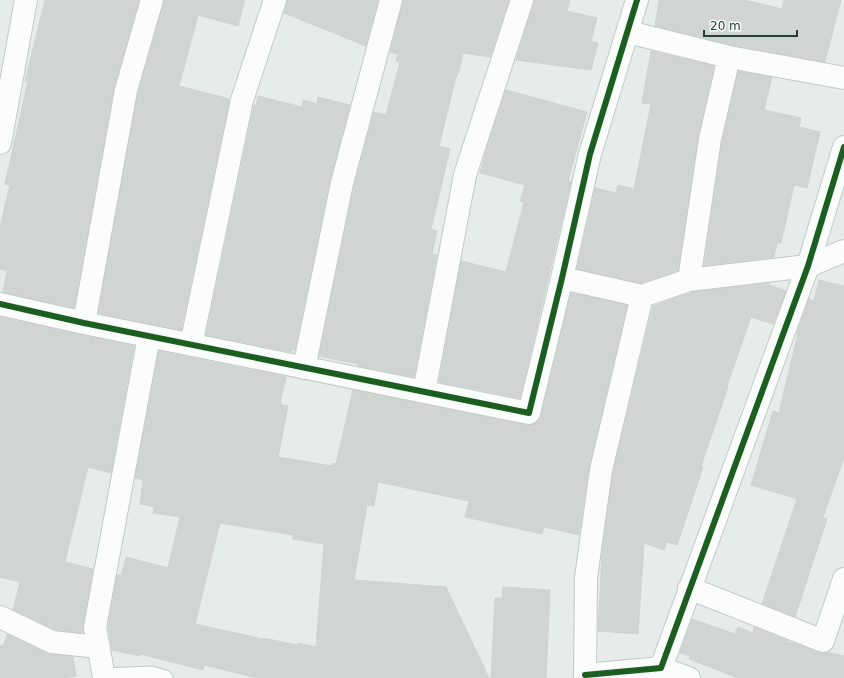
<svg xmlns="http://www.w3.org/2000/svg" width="844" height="678" font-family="'DejaVu Sans',sans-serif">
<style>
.building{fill:#d0d5d3;stroke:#cfd4d2;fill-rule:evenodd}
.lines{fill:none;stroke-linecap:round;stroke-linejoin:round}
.lane-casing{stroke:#c3c9c6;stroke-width:17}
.street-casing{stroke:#c3c9c6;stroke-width:24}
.lane{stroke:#fbfcfc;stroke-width:15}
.street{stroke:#fbfcfc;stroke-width:22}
.cycleway-casing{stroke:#f5faf7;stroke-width:8}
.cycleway{stroke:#1b5e20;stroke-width:6}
</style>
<rect width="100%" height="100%" fill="#e6ece9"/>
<path class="building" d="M 45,0 L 139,0 L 114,88 L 74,308 L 3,292 L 7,271 L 0,269 L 0,227 L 10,185 L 5,184 L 28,81 L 25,81 Z
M 164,0 L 245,0 L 238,26 L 198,15 L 179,86 L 230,99 L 181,330 L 98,313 L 138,93 Z
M 287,0 L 378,0 L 366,46 L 284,13 Z
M 403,0 L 509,0 L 490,57 L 463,53 L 459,72 L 456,77 L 439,146 L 450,149 L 431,229 L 437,231 L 432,254 L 437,255 L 414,377 L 358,366 L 358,364 L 319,356 L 354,186 L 374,112 L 386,115 L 400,62 L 396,61 L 398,54 L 390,52 Z
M 534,0 L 570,0 L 567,11 L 597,18 L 591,41 L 598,43 L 591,70 L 516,60 Z
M 659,0 L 744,0 L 782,9 L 784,0 L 841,0 L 825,62 L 732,45 L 655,26 Z
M 651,51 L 714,66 L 698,137 L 678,271 L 641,283 L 577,269 L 595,188 L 616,193 L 618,185 L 634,189 L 651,104 L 642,103 Z
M 738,71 L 772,77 L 764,110 L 801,118 L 799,127 L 820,132 L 807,188 L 794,185 L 781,243 L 777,243 L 774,257 L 704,266 L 722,141 Z
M 506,90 L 587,112 L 568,181 L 571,182 L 520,398 L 439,382 L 461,261 L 506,272 L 524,202 L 520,201 L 525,185 L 480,173 L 488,145 Z
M 258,96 L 302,107 L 303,100 L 317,104 L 318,97 L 350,105 L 330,180 L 295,350 L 292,350 L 291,352 L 206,335 L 254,105 L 256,105 Z
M 819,280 L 844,286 L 844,458 L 823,517 L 827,519 L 795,617 L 762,604 L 797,499 L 751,485 L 773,411 L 779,413 L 798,333 L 797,333 L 809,299 L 814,301 Z
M 769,283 L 769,285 L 786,291 L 773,324 L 751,317 L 727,386 L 728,387 L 701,466 L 703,467 L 677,545 L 667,542 L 664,550 L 644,543 L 638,634 L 598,631 L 602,554 L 613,472 L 653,306 L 692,292 Z
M 571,293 L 627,305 L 589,467 L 579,535 L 544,527 L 542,534 L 465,517 L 469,501 L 378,482 L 374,506 L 367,505 L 354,580 L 446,587 L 489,678 L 257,678 L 204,665 L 203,670 L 140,654 L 139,656 L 112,650 L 108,627 L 117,575 L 121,576 L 126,557 L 168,568 L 180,517 L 153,513 L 154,507 L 140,504 L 143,480 L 135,478 L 159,351 L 286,377 L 280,404 L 288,406 L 278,457 L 332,466 L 333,463 L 336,464 L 353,390 L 527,425 L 532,425 L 538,422 L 541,416 ZM 220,523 L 293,535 L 293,539 L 324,544 L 316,647 L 298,643 L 297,645 L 263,638 L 263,639 L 195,624 Z
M 0,317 L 134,346 L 111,473 L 88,467 L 65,562 L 93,569 L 83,625 L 83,633 L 55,630 L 13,610 L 20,582 L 0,577 Z
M 503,587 L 550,590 L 546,678 L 491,678 L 495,598 L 502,598 Z
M 692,619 L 735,634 L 738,627 L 753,633 L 754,627 L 787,640 L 787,642 L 800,645 L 818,653 L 828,652 L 844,656 L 844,678 L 738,678 L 689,659 L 690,656 L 680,653 Z
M 7,634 L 47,653 L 73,657 L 76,676 L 62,678 L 0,678 L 0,646 L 4,645 Z"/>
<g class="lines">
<g class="lane-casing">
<path id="lane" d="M 104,676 L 151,674 L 165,678"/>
</g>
<g class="street-casing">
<path id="street" d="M 628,32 L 729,57 L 844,78
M 0,143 L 26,0
M 562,278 L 642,296 L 689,280 L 808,266 L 844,251
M 689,280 L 710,139 L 729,57
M 0,304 L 84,323 L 529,413 L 562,278 L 590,154 L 637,0
M 84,323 L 126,90 L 152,0
M 191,345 L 242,100 L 275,0
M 304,368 L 342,183 L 391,0
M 424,392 L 465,175 L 522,0
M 689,588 L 823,641 L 844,579
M 0,617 L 52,642 L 99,647
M 661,668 L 689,678
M 585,675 L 661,668 L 808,266 L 844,147
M 104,678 L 95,627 L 149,336
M 585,678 L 586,578 L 601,470 L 642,296"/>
</g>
<use href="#lane" class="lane"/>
<use href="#street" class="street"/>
<g class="cycleway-casing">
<path id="cycleway" d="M 0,304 L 84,323 L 529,413 L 562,278 L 590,154 L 637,0
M 585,675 L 661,668 L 808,266 L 844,147"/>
</g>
<use href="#cycleway" class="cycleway"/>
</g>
<path d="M704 30v6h93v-6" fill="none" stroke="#234038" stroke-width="2"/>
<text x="710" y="30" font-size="12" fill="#234038" stroke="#f5faf7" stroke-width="3" paint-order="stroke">20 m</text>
</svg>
